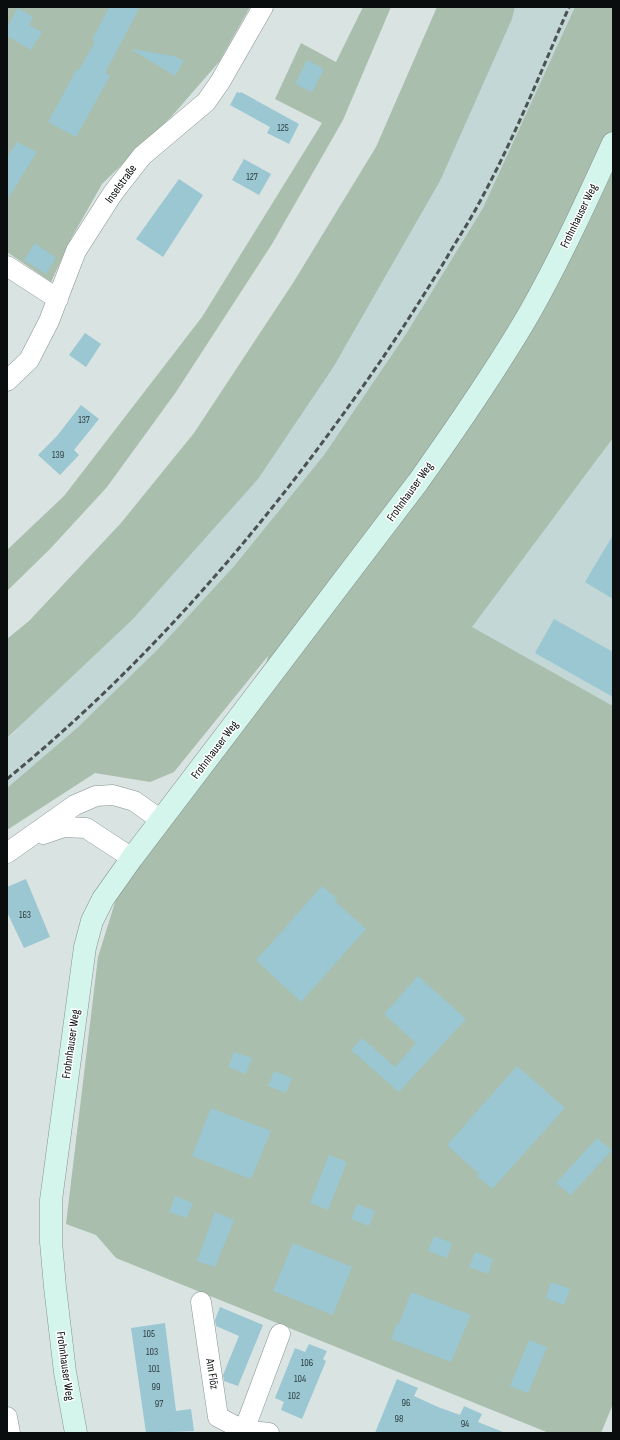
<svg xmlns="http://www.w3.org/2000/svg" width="620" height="1440" font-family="'Sofia Sans Condensed',sans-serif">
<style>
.built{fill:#c2d7d6}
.green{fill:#a9beac}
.building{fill:#9ac7d2}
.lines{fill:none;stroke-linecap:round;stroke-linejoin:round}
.minor-casing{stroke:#879191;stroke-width:21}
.secondary-casing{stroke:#879191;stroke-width:23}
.minor{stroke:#fff;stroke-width:20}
.secondary{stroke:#d4f5eb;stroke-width:22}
.rail{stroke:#4c5252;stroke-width:3;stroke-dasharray:6 3;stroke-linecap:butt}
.labels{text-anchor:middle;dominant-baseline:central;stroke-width:3;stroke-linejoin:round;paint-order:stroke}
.number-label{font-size:10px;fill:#2d3c3e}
.street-label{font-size:12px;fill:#090d0d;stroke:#fff}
</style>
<rect width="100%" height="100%" fill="#d8e3e2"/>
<path class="built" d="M 515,7 L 575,7 L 483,208 L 406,334 L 324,455 L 235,565 L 159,648 L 77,728 L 7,788 L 7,738 L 14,733 L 441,179 L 512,19 Z
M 613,438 L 613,706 L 471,627 Z"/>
<path class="green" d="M 7,7 L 250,7 L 219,62 L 171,117 L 102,184 L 72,237 L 51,282 L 7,252 Z
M 363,7 L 391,7 L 343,120 L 272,244 L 176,392 L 107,487 L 50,549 L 7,591 L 7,550 L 64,496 L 202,317 L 322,123 L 275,99 L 301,43 L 336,62 Z
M 437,7 L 515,7 L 512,19 L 441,179 L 334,366 L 258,479 L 133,619 L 7,738 L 7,639 L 29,621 L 121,523 L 194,433 L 293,283 L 376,147 Z
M 575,7 L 613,7 L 613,438 L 472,627 L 613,706 L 613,1404 L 601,1433 L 549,1433 L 116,1258 L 96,1235 L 66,1224 L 98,957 L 117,896 L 253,713 L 268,656 L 174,772 L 150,782 L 95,773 L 7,830 L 7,788 L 77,728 L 159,648 L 235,565 L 324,455 L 406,334 L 483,208 Z"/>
<path class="building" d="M 109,7 L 140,7 L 105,73 L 110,76 L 76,137 L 48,122 L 77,69 L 79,70 L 95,42 L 92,40 Z
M 18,8 L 33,17 L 29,25 L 42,32 L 31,50 L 7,36 L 7,27 Z
M 132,49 L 174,56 L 184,61 L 175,76 L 132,50 Z
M 307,60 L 324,69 L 312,92 L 295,84 Z
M 237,92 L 240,93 L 241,92 L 299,124 L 289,144 L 267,133 L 270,127 L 230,105 Z
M 17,142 L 37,152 L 7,200 L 7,157 Z
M 244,159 L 271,174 L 259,195 L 232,180 Z
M 179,179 L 203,195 L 163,257 L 136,239 Z
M 35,243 L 56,258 L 46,274 L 24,260 Z
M 85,333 L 101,344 L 86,367 L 69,355 Z
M 81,405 L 99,419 L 74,450 L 79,455 L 60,475 L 38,455 L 57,436 Z
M 613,535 L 613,599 L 585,582 Z
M 554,619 L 613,652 L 613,697 L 535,653 Z
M 26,879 L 50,937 L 24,948 L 7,912 L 7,887 Z
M 322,886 L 337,899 L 335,901 L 366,929 L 301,1002 L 256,960 Z
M 418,976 L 466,1019 L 399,1092 L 351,1050 L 362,1038 L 395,1067 L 416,1043 L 384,1014 Z
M 234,1052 L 252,1058 L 246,1074 L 228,1067 Z
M 517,1066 L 565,1108 L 492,1189 L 477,1176 L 479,1174 L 447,1145 Z
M 274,1071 L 292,1078 L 286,1093 L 268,1086 Z
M 211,1108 L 271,1131 L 251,1179 L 192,1156 Z
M 597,1138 L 612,1150 L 571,1195 L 556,1183 Z
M 329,1155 L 347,1162 L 328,1210 L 310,1203 Z
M 175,1196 L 193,1203 L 187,1218 L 169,1212 Z
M 357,1204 L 375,1211 L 369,1226 L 351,1219 Z
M 215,1212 L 234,1220 L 215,1267 L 197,1261 Z
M 434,1236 L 452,1243 L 447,1258 L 428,1251 Z
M 293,1243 L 352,1267 L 333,1315 L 273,1291 Z
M 475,1252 L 493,1259 L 488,1274 L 469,1267 Z
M 551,1282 L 570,1289 L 564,1305 L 546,1298 Z
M 411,1292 L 471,1315 L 451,1362 L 391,1339 L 397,1323 L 399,1324 Z
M 220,1307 L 263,1325 L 238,1386 L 224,1381 L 223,1375 L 239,1336 L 216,1326 L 215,1320 Z
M 165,1323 L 176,1411 L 191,1409 L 194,1431 L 146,1433 L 131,1328 Z
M 529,1340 L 547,1347 L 528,1393 L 510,1386 Z
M 309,1344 L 327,1351 L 323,1359 L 326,1361 L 302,1419 L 281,1410 L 284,1402 L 275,1398 L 295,1348 L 305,1352 Z
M 397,1379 L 418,1388 L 414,1396 L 438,1407 L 460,1415 L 464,1406 L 482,1414 L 478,1422 L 503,1432 L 503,1433 L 375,1433 Z"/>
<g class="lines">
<g class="minor-casing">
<path id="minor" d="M 7,266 L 58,299
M 7,381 L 29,360 L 49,321 L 76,251 L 113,193 L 142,156 L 206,102 L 220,82 L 263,7
M 43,834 L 64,827 L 86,828 L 132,858
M 7,853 L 75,805 L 96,796 L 113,795 L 134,801 L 161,820
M 201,1302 L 218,1417 L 243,1430 L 269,1433
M 7,1417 L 10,1433
M 243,1433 L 280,1334"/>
</g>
<g class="secondary-casing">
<path id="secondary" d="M 76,1433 L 65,1372 L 55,1287 L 51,1242 L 51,1200 L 85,947 L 92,921 L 103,899 L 132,858 L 418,482 C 457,427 496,371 530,312 C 561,257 587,200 613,143"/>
</g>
<use href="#minor" class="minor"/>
<use href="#secondary" class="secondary"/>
<path class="rail" d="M 7,779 C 144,667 259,534 361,389 C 391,347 419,303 446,259 C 456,241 468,224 478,205 C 513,141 540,74 569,7"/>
</g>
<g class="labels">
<g class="number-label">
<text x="283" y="128">125</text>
<text x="252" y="177">127</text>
<text x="84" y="420">137</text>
<text x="58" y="455">139</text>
<text x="25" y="915">163</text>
<text x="149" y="1334">105</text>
<text x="152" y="1352">103</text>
<text x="307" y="1363">106</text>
<text x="154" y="1369">101</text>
<text x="300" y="1379">104</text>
<text x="156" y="1387">99</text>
<text x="294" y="1396">102</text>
<text x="406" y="1403">96</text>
<text x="159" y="1404">97</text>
<text x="399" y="1419">98</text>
<text x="465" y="1424">94</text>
</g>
<g class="street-label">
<text transform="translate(121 184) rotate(-54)">Inselstraße</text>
<text transform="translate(579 216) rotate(-64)">Frohnhauser Weg</text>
<text transform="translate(410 492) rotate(-54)">Frohnhauser Weg</text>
<text transform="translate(215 750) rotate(-53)">Frohnhauser Weg</text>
<text transform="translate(71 1044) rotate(-82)">Frohnhauser Weg</text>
<text transform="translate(65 1366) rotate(82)">Frohnhauser Weg</text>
<text transform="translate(212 1374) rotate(81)">Am Flöz</text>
</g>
</g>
<rect width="620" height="1440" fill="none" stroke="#090d0d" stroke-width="16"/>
</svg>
